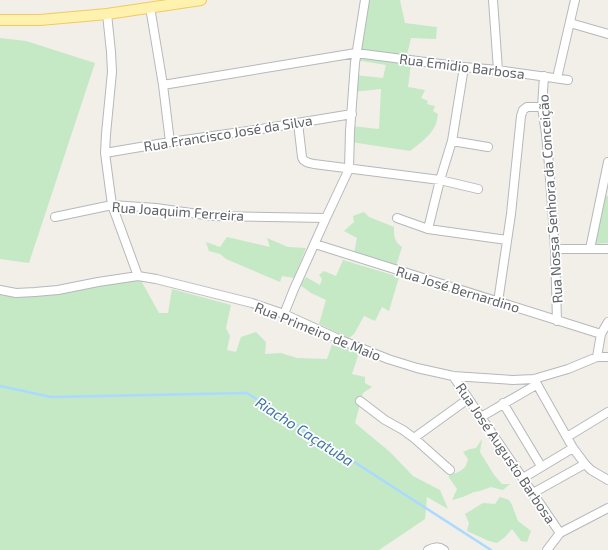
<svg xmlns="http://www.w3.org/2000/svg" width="608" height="550" font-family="'Exo 2',sans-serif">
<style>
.green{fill:#c5e8c5}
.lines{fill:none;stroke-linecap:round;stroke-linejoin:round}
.stream{stroke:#aadaff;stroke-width:2.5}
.minor-casing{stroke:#b5b8bc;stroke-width:10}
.major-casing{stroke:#f2c960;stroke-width:12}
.minor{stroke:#fff;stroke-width:8}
.major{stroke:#fff2af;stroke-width:10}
.labels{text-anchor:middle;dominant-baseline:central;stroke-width:3.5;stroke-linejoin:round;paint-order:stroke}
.street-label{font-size:14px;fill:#5f6368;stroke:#fff}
.water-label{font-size:15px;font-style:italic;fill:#4174aa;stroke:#fff}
</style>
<rect width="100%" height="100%" fill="#f1efe8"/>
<path class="green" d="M 363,0 L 400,0 L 405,23 L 437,27 L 436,39 L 411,38 L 406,59 L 411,64 L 408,87 L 425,90 L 421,98 L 428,101 L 427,104 L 435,106 L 433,111 L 438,114 C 437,118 437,122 435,126 C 430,136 419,144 410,151 L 351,142 L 351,126 L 379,129 L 381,89 L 353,92 L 355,75 L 383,78 L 386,65 L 356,60 Z
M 0,38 L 26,41 L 95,63 L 29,263 L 0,259 Z
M 603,195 L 608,196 L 608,243 L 593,244 Z
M 364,212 L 369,217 L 394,227 C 394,236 394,242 402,247 L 396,266 L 354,253 L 357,238 L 344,231 L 354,222 L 353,216 Z
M 227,237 L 270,247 L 267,238 L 288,247 L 306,248 L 294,278 L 282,276 L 280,282 L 226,259 L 220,254 L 209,251 L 206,242 L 220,247 Z
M 343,260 L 399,277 L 389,311 L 382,307 L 375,321 L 364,316 L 354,334 L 349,338 L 319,324 L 326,300 L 311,293 L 300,285 L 306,277 L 320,285 L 322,279 L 319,275 L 324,271 L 336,276 Z
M 138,275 L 159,313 L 168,313 L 172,289 L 231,305 L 226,328 L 230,336 L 227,350 L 236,352 L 241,337 L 256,332 L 266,342 L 265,354 L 281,353 L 297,358 L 327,359 L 333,342 L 359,353 L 352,374 L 365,377 L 365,383 L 372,387 L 363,393 L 355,423 L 390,452 L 413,476 L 440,490 L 448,509 L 427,497 L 425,519 L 379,550 L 0,550 L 0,291 L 11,294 Z
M 482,439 L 480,452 L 494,475 L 502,484 L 510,484 L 503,490 L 491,487 L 480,491 L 474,492 L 463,497 L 452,500 L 457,489 L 448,476 C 458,472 466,471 468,459 L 463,452 L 470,449 L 476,448 Z
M 500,497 L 509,500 L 512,505 L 518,521 L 531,531 L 527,542 L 521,541 L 512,529 L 505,537 L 497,543 L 489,541 L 467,531 L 469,523 L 465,514 L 483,503 L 495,504 Z"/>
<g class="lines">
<path class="stream" d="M 0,386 L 51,397 L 247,393 L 491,550"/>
<g class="minor-casing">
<path id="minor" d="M 493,0 L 498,70
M 150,7 L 163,85 L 170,142
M 107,14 L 111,52 L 112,72 L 106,134 L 105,153 L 112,205 L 138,276
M 570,23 L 608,34
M 544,76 L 542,107 L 546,134 L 549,165 L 555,249 L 557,321
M 557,78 L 575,0
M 163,85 L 356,53 L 464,67 L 498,70 L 568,80
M 298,123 L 302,157 C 303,162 309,163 314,164 L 440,180 L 478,189
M 452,141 L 488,147
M 105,153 L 170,142 L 261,129 L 352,114
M 55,217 L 112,205 L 156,208 L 212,216 L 326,218
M 397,218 L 428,229 L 507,240
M 428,229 L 440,180 L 452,141 L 464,67
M 315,244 L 601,334
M 555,249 L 608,249
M 590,249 L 608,162
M 0,290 L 16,293 L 35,292 L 58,290 L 98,282 L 138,276 L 156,279 L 252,303 L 284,314 L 343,341 L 388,359 L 417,368 L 453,376 L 513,380 L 534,379 L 568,369 L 597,357 L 608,357
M 498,302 L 511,214 L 521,116 L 523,110 L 527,107 L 542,107
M 284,314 L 294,289 L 326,218 L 349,169 L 350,131 L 355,63 L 365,0
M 597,357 L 601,334 L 608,322
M 453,376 L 560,533
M 534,379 L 573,448 L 585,464 L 591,470 L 608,480
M 360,401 L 385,420 L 403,430 L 414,438 L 450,470
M 503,403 L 541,466
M 481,417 L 536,385
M 567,437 L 608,412
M 414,438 L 468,399
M 523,478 L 573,448
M 533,493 L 585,464
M 428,550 C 434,547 438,546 444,550
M 547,550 L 560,533 L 608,508"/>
</g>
<g class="major-casing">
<path id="major" d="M 0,20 L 40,20 L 107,14 L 201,0"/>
</g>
<use href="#minor" class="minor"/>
<use href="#major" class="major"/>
</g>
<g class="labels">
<g class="street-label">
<text transform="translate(462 66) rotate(7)">Rua Emidio Barbosa</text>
<text transform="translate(228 133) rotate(-9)">Rua Francisco José da Silva</text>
<text transform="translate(550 199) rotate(-94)">Rua Nossa Senhora da Conceição</text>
<text transform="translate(178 211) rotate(4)">Rua Joaquim Ferreira</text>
<text transform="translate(458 289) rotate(17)">Rua José Bernardino</text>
<text transform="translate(318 331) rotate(22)">Rua Primeiro de Maio</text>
<text transform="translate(506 453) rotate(56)">Rua José Augusto Barbosa</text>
</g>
<g class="water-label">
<text transform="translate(305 431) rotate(33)">Riacho Caçatuba</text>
</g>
</g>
</svg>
